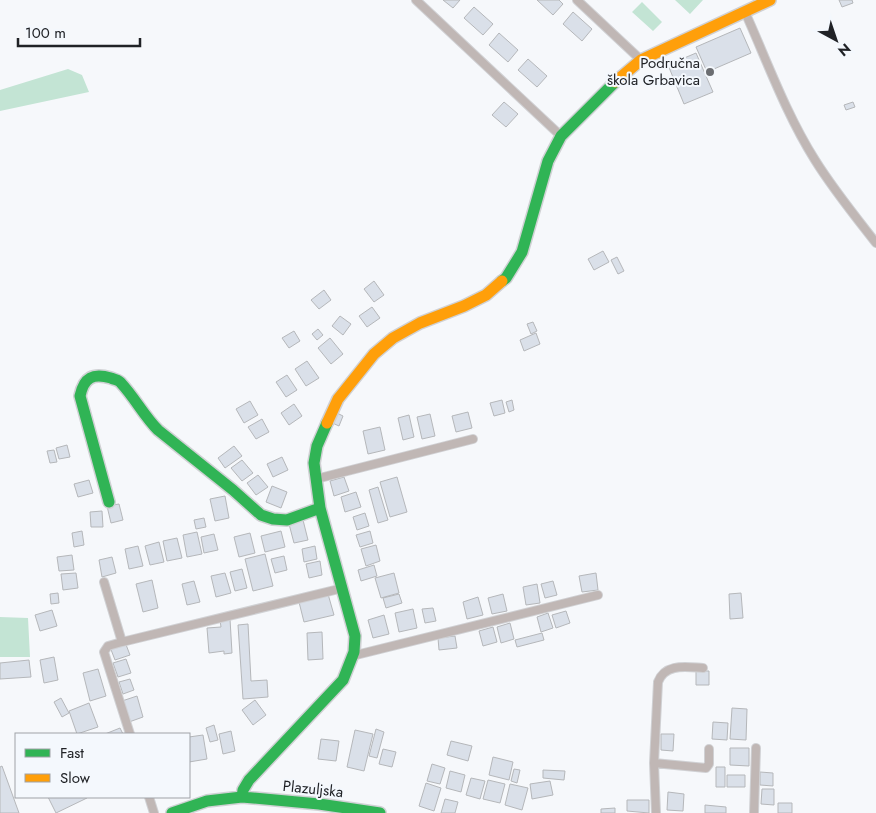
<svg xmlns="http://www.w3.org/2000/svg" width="876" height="813" font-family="Jost,sans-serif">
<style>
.green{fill:#c3e4d4}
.building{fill:#dae0e9;stroke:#b5b7ba}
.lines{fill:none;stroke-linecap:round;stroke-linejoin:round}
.street-casing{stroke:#d0d1d4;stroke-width:10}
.fast-casing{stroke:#d0d1d4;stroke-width:14}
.slow-casing{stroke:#d0d1d4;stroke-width:14}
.street{stroke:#c0b7b5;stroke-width:8}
.fast{stroke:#30b455;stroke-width:11}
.slow{stroke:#ff9f0a;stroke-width:11}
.poi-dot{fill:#6b6d71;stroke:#f4f8fd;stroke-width:2}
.labels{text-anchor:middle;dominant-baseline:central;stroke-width:4;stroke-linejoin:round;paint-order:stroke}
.poi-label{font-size:15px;fill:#202226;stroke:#f4f8fd;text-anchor:end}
.street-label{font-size:15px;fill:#202226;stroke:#f4f8fd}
</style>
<rect width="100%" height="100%" fill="#f6f8fb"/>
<path class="green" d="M 675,0 L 703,0 L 690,14 Z
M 642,2 L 662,22 L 653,31 L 632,12 Z
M 68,69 L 82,75 L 89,92 L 0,111 L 0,90 Z
M 0,617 L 28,618 L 30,657 L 0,657 Z"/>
<path class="building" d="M 443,0 L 460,0 L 453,8 Z
M 537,0 L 559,0 L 563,4 L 553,15 Z
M 839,0 L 852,0 L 853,3 L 842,7 Z
M 474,7 L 493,24 L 483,35 L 464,18 Z
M 573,12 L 592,29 L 582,41 L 563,24 Z
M 740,28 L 751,53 L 707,72 L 696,47 Z
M 499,33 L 518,50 L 508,62 L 489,45 Z
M 696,53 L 713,92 L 684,104 L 668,65 Z
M 528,59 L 547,76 L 537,87 L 518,70 Z
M 504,102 L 518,114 L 506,127 L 492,115 Z
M 853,102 L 855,107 L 846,110 L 844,105 Z
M 603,251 L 609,262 L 594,270 L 588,259 Z
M 617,257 L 624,271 L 618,274 L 611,260 Z
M 374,281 L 384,295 L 374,302 L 364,289 Z
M 324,290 L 331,300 L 319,309 L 311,300 Z
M 372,307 L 380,318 L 367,327 L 359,316 Z
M 340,316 L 351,324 L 343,335 L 332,326 Z
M 533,322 L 537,331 L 531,334 L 527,324 Z
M 318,329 L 323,335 L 317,340 L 312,334 Z
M 294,331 L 300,341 L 289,348 L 282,338 Z
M 536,333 L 540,344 L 524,351 L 520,340 Z
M 330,338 L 343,354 L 331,364 L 318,348 Z
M 307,361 L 319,378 L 306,386 L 295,369 Z
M 287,375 L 297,390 L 286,397 L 276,382 Z
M 502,400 L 505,413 L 494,416 L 490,403 Z
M 512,400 L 514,410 L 509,412 L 506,402 Z
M 250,401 L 258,415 L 244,423 L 236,409 Z
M 294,404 L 302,416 L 289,425 L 281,413 Z
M 333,411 L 343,416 L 339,426 L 328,421 Z
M 468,412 L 472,428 L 456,432 L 452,416 Z
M 430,414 L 435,436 L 422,439 L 417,417 Z
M 409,415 L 414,437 L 403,440 L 398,418 Z
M 262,419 L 269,432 L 256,439 L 248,427 Z
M 380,427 L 385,450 L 368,454 L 363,431 Z
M 67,445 L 70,457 L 59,459 L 56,448 Z
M 234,446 L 242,456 L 225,468 L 218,458 Z
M 54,450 L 57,462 L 50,463 L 47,451 Z
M 282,457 L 288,470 L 273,477 L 267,464 Z
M 242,460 L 253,473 L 242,481 L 231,468 Z
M 258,475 L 268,487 L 256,495 L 247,483 Z
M 344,477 L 349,491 L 334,496 L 330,481 Z
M 397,477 L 407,512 L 390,517 L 380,482 Z
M 89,480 L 93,493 L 78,497 L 74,484 Z
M 272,486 L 287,492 L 281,508 L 266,502 Z
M 378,487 L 388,520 L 378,523 L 369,490 Z
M 356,492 L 361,507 L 345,512 L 341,497 Z
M 225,496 L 229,518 L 215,521 L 210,499 Z
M 119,504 L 123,520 L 111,523 L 107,506 Z
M 102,511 L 103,527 L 91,527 L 90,512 Z
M 365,513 L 369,526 L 357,530 L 353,517 Z
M 204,518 L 206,527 L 196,529 L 194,520 Z
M 303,520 L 308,540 L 294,543 L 289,524 Z
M 82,531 L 84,545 L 74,547 L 72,533 Z
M 281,531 L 285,547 L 265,552 L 261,536 Z
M 370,531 L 373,543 L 360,547 L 356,535 Z
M 197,532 L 202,554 L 187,557 L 183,535 Z
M 250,533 L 255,553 L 239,557 L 234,537 Z
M 214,534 L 218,550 L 204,553 L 201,537 Z
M 177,538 L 182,558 L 167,561 L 163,541 Z
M 159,542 L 164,562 L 150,565 L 145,546 Z
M 376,545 L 380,561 L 366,566 L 361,549 Z
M 138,546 L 143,566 L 129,569 L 125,549 Z
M 315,546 L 317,559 L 304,562 L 302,549 Z
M 265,554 L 273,586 L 253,591 L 245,559 Z
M 72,555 L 74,570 L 59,571 L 57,557 Z
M 284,556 L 287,570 L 275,573 L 271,559 Z
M 112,557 L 116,573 L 102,577 L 99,560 Z
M 320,561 L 322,575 L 309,578 L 306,564 Z
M 374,565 L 377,576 L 361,581 L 358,570 Z
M 242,569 L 247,588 L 235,591 L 230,572 Z
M 76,573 L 78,588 L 63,590 L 61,574 Z
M 225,573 L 231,593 L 216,597 L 211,576 Z
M 394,573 L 399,593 L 381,598 L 375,578 Z
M 596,573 L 598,590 L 582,592 L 579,576 Z
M 152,580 L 158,608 L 143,612 L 136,584 Z
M 194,581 L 200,602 L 187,605 L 182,584 Z
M 553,581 L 557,595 L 545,598 L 541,584 Z
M 537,584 L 540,603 L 526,605 L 523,587 Z
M 58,593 L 59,603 L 51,604 L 50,594 Z
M 741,593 L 743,618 L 730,619 L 729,594 Z
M 328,594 L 334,615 L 304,622 L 299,602 Z
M 399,594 L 402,603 L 386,608 L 383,598 Z
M 503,594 L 507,611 L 492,614 L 488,598 Z
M 478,597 L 483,615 L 467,619 L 463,602 Z
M 433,608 L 436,621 L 425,623 L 422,609 Z
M 413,609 L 417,628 L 399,632 L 395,613 Z
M 52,610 L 57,626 L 40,631 L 35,615 Z
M 566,611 L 570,623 L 556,628 L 552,615 Z
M 548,613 L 553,628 L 541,632 L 537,617 Z
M 384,615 L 389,634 L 373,638 L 368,620 Z
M 230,619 L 232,653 L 224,654 L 224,651 L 209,653 L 207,628 L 221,627 L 220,620 Z
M 510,623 L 514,639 L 501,643 L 497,627 Z
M 248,624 L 251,681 L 267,680 L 268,697 L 243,699 L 238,625 Z
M 493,627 L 497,642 L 483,646 L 479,631 Z
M 322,632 L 323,659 L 308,660 L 307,633 Z
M 542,633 L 544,640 L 517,647 L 515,640 Z
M 455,636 L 457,648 L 439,650 L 438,638 Z
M 125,642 L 130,655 L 115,660 L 110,647 Z
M 54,657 L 58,680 L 44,683 L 40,660 Z
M 126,659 L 131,673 L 118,677 L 113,663 Z
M 29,660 L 31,677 L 0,679 L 0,663 Z
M 98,669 L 106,696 L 90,701 L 83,673 Z
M 696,671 L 709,671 L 709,685 L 696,685 Z
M 130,679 L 134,690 L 123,694 L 119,682 Z
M 137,696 L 143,717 L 129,722 L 122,701 Z
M 61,698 L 69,713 L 62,717 L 54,702 Z
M 255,700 L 266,715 L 253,725 L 242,710 Z
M 89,703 L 98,727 L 77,734 L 69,711 Z
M 732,708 L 747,709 L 746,740 L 730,739 Z
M 713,722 L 728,723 L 727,740 L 712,739 Z
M 214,725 L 218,740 L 210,742 L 206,728 Z
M 120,728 L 123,734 L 105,734 Z
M 376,729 L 384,732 L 377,758 L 369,756 Z
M 355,730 L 373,734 L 364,771 L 347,767 Z
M 231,731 L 235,751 L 223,754 L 219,734 Z
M 661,734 L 674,734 L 673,751 L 661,750 Z
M 203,735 L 207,759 L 189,762 L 189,737 Z
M 321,739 L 339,741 L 336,761 L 318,759 Z
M 451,741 L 472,746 L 468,761 L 447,755 Z
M 730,748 L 749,748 L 749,766 L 730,765 Z
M 383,749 L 396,752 L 392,767 L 379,764 Z
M 493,757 L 513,762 L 509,780 L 489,775 Z
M 432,764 L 445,768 L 440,784 L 427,781 Z
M 2,766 L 19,813 L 0,813 L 0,767 Z
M 716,767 L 725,767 L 725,787 L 716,787 Z
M 514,769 L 520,770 L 517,783 L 511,781 Z
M 543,770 L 565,771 L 564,780 L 543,778 Z
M 450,771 L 465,775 L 461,792 L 446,788 Z
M 760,772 L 773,773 L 773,786 L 760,785 Z
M 727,775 L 745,775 L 745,787 L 727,787 Z
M 471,778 L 485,781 L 480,799 L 466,795 Z
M 488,780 L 505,784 L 500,803 L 483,799 Z
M 550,781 L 553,795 L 532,799 L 530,784 Z
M 426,783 L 441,788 L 434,811 L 419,806 Z
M 510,784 L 528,788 L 522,810 L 505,805 Z
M 762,789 L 774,789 L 774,805 L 761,804 Z
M 668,792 L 684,794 L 683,811 L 667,810 Z
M 48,797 L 86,797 L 87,798 L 56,813 Z
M 445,799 L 458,802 L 455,813 L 441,813 Z
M 627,800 L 649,800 L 649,813 L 627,811 Z
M 778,803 L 792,803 L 792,813 L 778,813 Z
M 705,805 L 726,807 L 726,813 L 705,813 Z
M 615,808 L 615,813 L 601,813 L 601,809 Z"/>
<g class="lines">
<g class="street-casing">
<path id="street" d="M 416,0 L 561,136
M 577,0 L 641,60
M 745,12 C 767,61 786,114 815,160 C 833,189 855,216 876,243
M 316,479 L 473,439
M 104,582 L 122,642 L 108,646 L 104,652 L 130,734
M 122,642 L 343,588
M 352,656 L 598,595
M 654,763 L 706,768 L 709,764 L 709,749
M 149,797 L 154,813
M 656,813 L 654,763 L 658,682 C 665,663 686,667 703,668
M 754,813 L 756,748"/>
</g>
<g class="fast-casing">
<path id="fast" d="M 502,281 L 506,278 L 522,252 L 548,161 L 561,136 L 615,82
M 109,502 L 80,396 C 84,377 93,373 111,378 C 115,380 119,380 121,383 C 135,398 144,416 158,430 L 233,490 L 261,515 L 273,519 L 287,520 L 320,508
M 242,797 L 243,790 L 249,780 L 343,680 L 354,652 L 355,636 L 320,508 L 314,463 L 317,446 L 327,423
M 172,813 L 207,801 L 242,797 L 319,804 L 380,813"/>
</g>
<g class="slow-casing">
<path id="slow" d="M 615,82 L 641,60 L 770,0
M 327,423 L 338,399 L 374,354 L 393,338 L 420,323 L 464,306 L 486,295 L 502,281"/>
</g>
<use href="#street" class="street"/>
<use href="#fast" class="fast"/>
<use href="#slow" class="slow"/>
</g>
<circle class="poi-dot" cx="710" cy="72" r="5"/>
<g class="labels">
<g class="poi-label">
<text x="700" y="63">Područna<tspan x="700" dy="17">škola Grbavica</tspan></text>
</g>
<g class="street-label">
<text transform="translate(313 789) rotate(6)">Plazuljska</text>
</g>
</g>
<rect x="15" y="733" width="175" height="65" fill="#f4f8fd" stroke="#9fa2a7"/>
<rect x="25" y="749" width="25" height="8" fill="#30b455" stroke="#9fa2a7"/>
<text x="60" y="758" font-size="15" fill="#202226">Fast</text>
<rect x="25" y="774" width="25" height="8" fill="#ff9f0a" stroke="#9fa2a7"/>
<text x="60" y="783" font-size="15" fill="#202226">Slow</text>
<g transform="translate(836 40) rotate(140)" stroke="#f4f8fd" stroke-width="4" paint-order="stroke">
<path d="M0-4L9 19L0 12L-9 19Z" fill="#202226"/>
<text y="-8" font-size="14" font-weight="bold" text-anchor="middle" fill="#202226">N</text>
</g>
<path d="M18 38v8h122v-8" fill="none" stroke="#202226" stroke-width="2.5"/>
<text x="25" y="38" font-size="15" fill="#202226" stroke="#f4f8fd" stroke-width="4" paint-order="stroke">100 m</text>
</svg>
